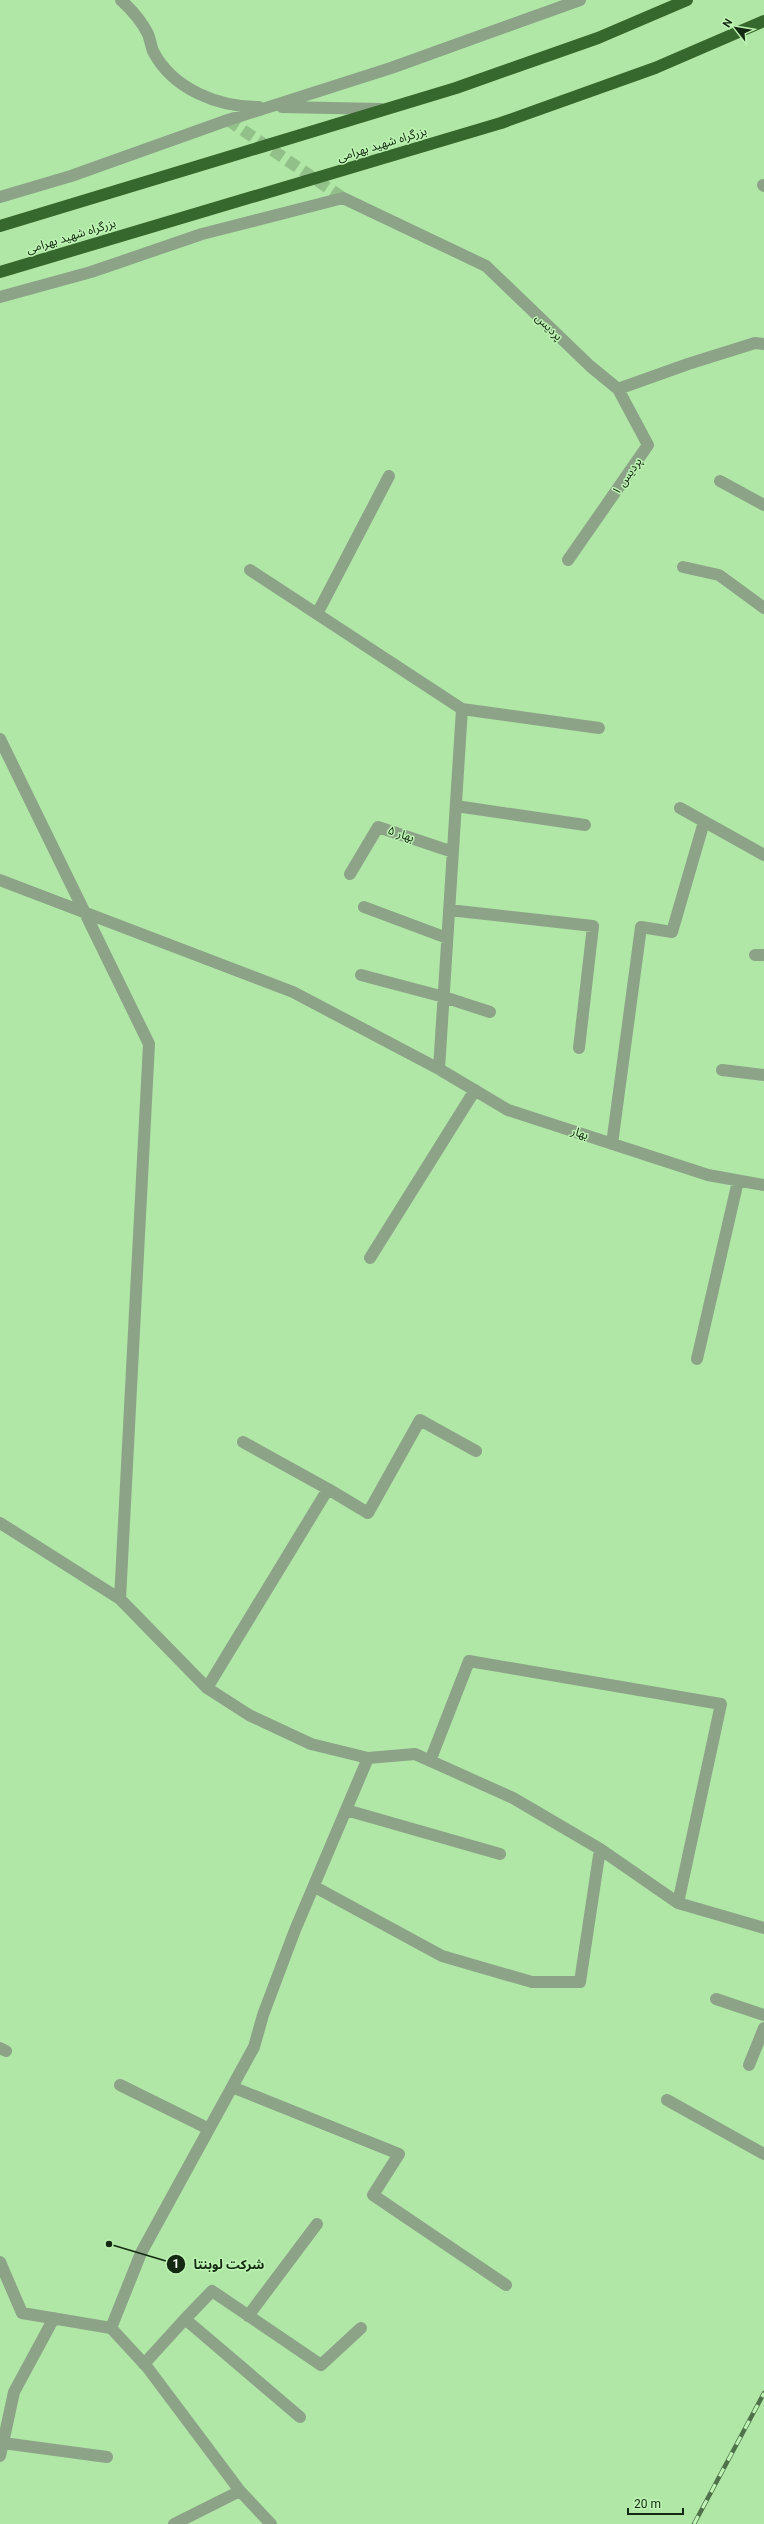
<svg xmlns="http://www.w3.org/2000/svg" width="764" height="2524" font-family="Roboto,'Noto Sans Arabic',sans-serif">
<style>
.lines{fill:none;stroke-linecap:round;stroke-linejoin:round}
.minor-tunnel{stroke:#91c189;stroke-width:12;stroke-dasharray:12 6;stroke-linecap:butt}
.minor{stroke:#8ca388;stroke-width:12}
.highway{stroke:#36672d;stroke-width:12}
.rail-casing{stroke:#50724a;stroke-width:4.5}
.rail{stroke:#bdf4b3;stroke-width:3;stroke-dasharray:9;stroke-linecap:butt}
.labels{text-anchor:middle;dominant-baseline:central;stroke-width:3;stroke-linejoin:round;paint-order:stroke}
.street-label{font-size:12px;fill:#142911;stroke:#bdf4b3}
.leader{fill:none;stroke:#142911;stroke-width:1.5}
.callout-dot{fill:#142911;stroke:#bdf4b3;stroke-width:1.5}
.mark-label{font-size:12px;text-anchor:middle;font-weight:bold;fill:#fff}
.callout-label{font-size:13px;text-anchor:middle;font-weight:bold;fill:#142911;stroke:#bdf4b3;stroke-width:3;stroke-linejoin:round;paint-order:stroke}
</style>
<rect width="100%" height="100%" fill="#b0e7a7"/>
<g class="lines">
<path class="minor-tunnel" d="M 228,120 L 343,198"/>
<path class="minor" d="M 121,0 C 132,10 141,20 148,34 C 150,39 151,46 153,51 C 173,90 219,107 259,107
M 282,107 L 381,109
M 763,185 L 764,186
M 0,197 L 71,176 L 228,120 L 391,68 L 580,0
M 0,297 L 91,272 L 202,234 L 343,198 L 486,266 L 590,366 L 618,389 L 688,364 L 755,343 L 764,344
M 720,481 L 764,505
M 568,560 L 648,445 L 618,389
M 683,567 L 719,575 L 764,608
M 250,570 L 462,709
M 317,614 L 389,476
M 0,739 L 149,1044 L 120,1599
M 456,806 L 585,825
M 680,808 L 764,855
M 350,874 L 378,827 L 453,852
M 0,880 L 293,992 L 439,1069 L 508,1110 L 708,1175 L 764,1185
M 364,907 L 447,938
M 449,910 L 593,926 L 579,1048
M 755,955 L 764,955
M 361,975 L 444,997 L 490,1012
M 439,1069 L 462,709 L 599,728
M 722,1070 L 764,1075
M 612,1144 L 641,927 L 672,932 L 704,822
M 370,1258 L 475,1090
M 697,1359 L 738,1181
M 243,1442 L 328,1489
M 0,1523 L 120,1599 L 207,1688 L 249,1715 L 311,1744 L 368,1758
M 207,1688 L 328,1489 L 368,1513 L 420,1420 L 476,1451
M 430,1761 L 469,1661 L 721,1704 L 678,1903
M 346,1810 L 500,1854
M 315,1887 L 442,1956 L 532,1982 L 580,1982 L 600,1849
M 716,1999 L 764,2015
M 0,2048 L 6,2051
M 749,2065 L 764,2028
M 120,2085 L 209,2129
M 232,2087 L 399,2154 L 373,2195 L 506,2285
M 667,2100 L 764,2154
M 0,2262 L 22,2313 L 111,2328 L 141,2253 L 254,2047 L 263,2015 L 295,1930 L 368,1758 L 415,1754 L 513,1798 L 600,1849 L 678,1903 L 764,1928
M 248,2316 L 317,2224
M 185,2319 L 212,2291 L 321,2365 L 361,2328
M 111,2328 L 147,2367 L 240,2491 L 271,2524
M 144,2364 L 185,2319 L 300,2417
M 0,2443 L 3,2443 L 14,2392 L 54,2318
M 0,2456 L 3,2443 L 107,2457
M 174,2524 L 240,2491"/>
<path class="highway" d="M 0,226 L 456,88 L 598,38 L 687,0
M 0,272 L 501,123 L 655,68 L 764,21"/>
<g class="rail-casing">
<path id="rail" d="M 694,2524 L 764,2393"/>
</g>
<use href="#rail" class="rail"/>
</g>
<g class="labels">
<g class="street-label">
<text transform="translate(382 144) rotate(-17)">بزرگراه شهید بهرامی</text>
<text transform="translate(71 236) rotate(-17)">بزرگراه شهید بهرامی</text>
<text transform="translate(549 327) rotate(44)">پرديس</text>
<text transform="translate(627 476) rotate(-55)">پرديس ۱</text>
<text transform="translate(401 834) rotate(18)">بهار ۵</text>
<text transform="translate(580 1133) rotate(18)">بهار</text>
</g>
</g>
<path class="leader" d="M109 2244L176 2264"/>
<g class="callout-dot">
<circle cx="109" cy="2244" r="4"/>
<circle cx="176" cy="2264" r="10"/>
</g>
<g class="mark-label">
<text x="176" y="2268">1</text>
</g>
<g class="callout-label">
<text x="229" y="2269">شرکت لوبنتا</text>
</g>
<g transform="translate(736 28) rotate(301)" stroke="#bdf4b3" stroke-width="3" paint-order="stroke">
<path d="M0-3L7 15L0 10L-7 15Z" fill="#142911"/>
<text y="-6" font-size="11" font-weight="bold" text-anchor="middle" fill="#142911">N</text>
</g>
<path d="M628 2508v6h55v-6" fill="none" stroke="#142911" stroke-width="2"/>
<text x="634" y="2508" font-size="12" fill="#142911" stroke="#bdf4b3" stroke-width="3" paint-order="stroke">20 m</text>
</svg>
